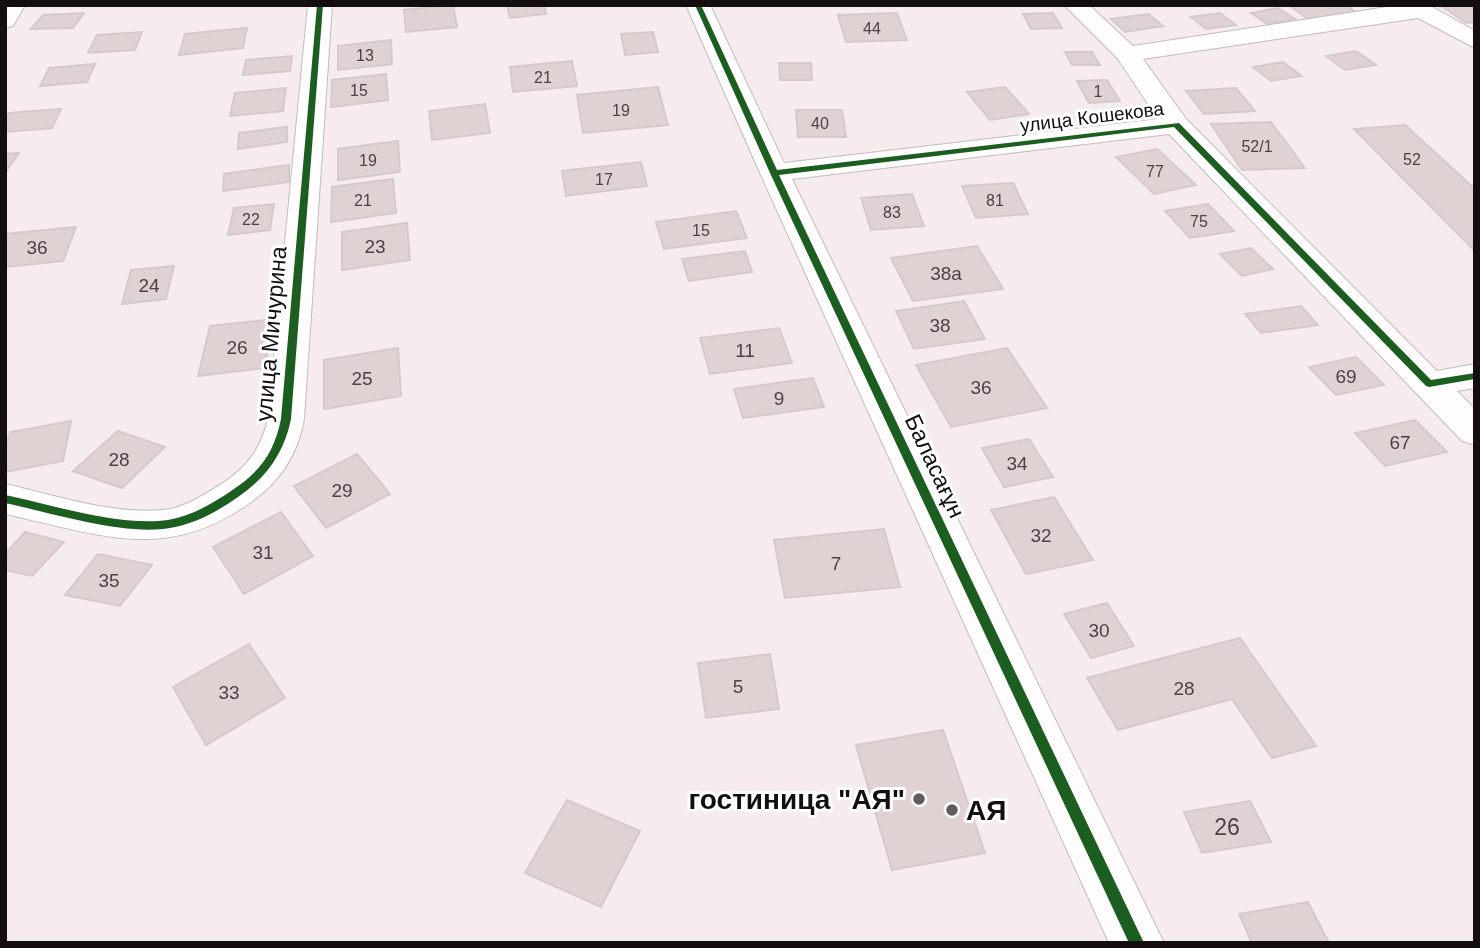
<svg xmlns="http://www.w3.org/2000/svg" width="1480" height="948" font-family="Helvetica,sans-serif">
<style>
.building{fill:#e0d2d3;stroke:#d3cbcb;stroke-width:2}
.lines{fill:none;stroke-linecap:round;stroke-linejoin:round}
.minor-casing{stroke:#c3bbbc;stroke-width:2}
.minor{fill:#fefcfc;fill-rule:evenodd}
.cycleway-casing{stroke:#fff;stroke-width:5}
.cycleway{fill:#1b5e20;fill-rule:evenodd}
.poi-dot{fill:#635c5d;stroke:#fff;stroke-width:2.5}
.labels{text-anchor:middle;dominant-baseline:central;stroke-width:6;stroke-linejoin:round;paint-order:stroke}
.far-number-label{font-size:16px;fill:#4a4243}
.far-street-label{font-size:19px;fill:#140e0f;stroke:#fff}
.number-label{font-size:19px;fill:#4a4243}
.street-label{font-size:23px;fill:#140e0f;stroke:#fff}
.near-number-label{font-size:23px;fill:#4a4243}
.near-poi-label{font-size:28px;font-weight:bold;fill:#140e0f;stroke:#fff;text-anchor:end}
</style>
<rect width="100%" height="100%" fill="#f6ecee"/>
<path class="building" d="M 453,5 L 457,27 L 406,32 L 404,10 Z
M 507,5 L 544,5 L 546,14 L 510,18 Z
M 1289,5 L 1346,5 L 1357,13 L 1309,20 Z
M 1440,5 L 1475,5 L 1475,22 L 1466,23 Z
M 1278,8 L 1295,19 L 1267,24 L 1251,13 Z
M 84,13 L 73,28 L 31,29 L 43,15 Z
M 897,13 L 907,40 L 846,42 L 838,15 Z
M 1053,13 L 1062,28 L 1031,29 L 1023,14 Z
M 1220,13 L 1236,25 L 1206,29 L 1191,17 Z
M 1148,14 L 1163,26 L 1125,32 L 1111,19 Z
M 247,28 L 243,48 L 179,55 L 185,34 Z
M 142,32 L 135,50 L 88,53 L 97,35 Z
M 653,32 L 658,52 L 625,55 L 621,34 Z
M 391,40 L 392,64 L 338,70 L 338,46 Z
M 1356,51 L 1376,65 L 1345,70 L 1326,56 Z
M 1065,52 L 1092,52 L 1100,65 L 1072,65 Z
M 292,56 L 290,71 L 243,75 L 246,60 Z
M 572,61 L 577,86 L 513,92 L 510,67 Z
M 1283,62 L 1302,76 L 1271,81 L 1253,67 Z
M 779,63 L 811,63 L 812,80 L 780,80 Z
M 95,64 L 87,82 L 40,86 L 49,68 Z
M 386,74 L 388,100 L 331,107 L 332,80 Z
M 1107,80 L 1120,101 L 1089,103 L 1077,81 Z
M 658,87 L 668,125 L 583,133 L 577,95 Z
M 1005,87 L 1029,114 L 990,120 L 967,92 Z
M 286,88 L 283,111 L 230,116 L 235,93 Z
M 1236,88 L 1255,111 L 1204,114 L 1186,91 Z
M 485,104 L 490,133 L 432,140 L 429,111 Z
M 61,109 L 52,128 L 5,132 L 5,121 L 9,113 Z
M 796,110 L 842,110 L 846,137 L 798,137 Z
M 1271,122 L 1305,168 L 1242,170 L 1211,124 Z
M 1405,125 L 1475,189 L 1475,251 L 1354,129 Z
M 287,127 L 287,142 L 238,149 L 239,133 Z
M 398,141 L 400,172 L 338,180 L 338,149 Z
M 1157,149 L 1196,185 L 1154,194 L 1116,157 Z
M 19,153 L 5,173 L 5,154 Z
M 641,162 L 647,186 L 566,196 L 562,171 Z
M 289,165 L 289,182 L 223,191 L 224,174 Z
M 393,179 L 396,213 L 331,222 L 332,187 Z
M 1013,183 L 1028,214 L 976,218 L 962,186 Z
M 912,194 L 924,226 L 871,230 L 861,198 Z
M 274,204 L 270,230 L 228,235 L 234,208 Z
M 1208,204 L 1234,231 L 1190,238 L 1165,211 Z
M 736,211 L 747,238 L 664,249 L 656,222 Z
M 407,223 L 410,260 L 342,270 L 342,232 Z
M 76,227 L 63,261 L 5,267 L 5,234 Z
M 977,246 L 1003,289 L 913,301 L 891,258 Z
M 1251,248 L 1273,269 L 1242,276 L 1220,254 Z
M 745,251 L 752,272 L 689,281 L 682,259 Z
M 174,266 L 166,299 L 122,304 L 131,270 Z
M 964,301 L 985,339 L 914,349 L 896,311 Z
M 1301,306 L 1318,325 L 1261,333 L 1245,314 Z
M 274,319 L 265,368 L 198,376 L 210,326 Z
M 779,328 L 792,363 L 710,374 L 700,338 Z
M 398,348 L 401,396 L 324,409 L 324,360 Z
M 1007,348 L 1047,408 L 951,427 L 916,365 Z
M 1356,357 L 1384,385 L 1336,395 L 1309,367 Z
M 813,378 L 824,407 L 743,418 L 734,389 Z
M 1415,420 L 1447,452 L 1385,466 L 1355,433 Z
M 71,421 L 63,461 L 5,472 L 5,451 L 10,432 Z
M 118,431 L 165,447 L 122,488 L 73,471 Z
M 1029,439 L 1053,477 L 1004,487 L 982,448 Z
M 357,454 L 390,494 L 326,528 L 294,486 Z
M 1054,497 L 1093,560 L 1026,574 L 991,510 Z
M 281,512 L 313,556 L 244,594 L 213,547 Z
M 884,529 L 900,587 L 785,598 L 774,540 Z
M 25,532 L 64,542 L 32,576 L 5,570 L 5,554 Z
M 98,554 L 152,565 L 120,606 L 65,595 Z
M 1107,603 L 1134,646 L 1091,658 L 1064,614 Z
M 1240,638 L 1316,746 L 1272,758 L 1232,699 L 1118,730 L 1087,678 Z
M 249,644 L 285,698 L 206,745 L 173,687 Z
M 770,654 L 779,709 L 706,718 L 698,663 Z
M 943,730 L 985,853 L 892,870 L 856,745 Z
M 567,800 L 640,831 L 601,907 L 525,873 Z
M 1250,801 L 1271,842 L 1202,853 L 1184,812 Z
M 1308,902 L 1329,943 L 1252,943 L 1239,914 Z"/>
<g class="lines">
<g class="minor-casing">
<path id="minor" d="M 5,5 L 25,5 L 13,26 L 5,28 Z
M 308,5 L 332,5 L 304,419 C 298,454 280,482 251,502 C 166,564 98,534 5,514 L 5,484 C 55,495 119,517 170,509 C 189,505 207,493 223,483 C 248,466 261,448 268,419 Z
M 686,5 L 710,5 L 784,163 L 1158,119 L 1118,59 L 1064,5 L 1089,5 L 1133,46 L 1400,5 L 1429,5 L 1475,31 L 1475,48 L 1418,18 L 1143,59 L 1186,119 L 1437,371 L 1475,364 L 1475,388 L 1457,391 L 1475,409 L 1475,445 L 1462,441 L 1169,134 L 792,179 L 1164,943 L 1109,943 L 760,173 Z"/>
</g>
<use href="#minor" class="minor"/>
<g class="cycleway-casing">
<path id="cycleway" d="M 317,5 L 323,5 L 291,419 C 284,453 267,477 238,497 C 218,511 195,524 170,528 C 124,536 52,513 5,503 L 5,495 C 53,505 120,527 168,520 C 191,516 212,504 231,491 C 260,472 274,453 281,419 Z
M 695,5 L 701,5 L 777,170 L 1179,123 L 1431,380 L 1475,373 L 1475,379 L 1429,387 L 1426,386 L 1174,127 L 779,175 L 1144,943 L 1129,943 L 770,173 Z"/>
</g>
<use href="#cycleway" class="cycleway"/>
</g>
<g class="poi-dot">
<circle cx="919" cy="799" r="7"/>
<circle cx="952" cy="810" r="7"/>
</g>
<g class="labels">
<g class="far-number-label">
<text x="872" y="28">44</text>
<text x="365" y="55">13</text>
<text x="543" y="77">21</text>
<text x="359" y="90">15</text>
<text x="1098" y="91">1</text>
<text x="621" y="110">19</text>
<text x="820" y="123">40</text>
<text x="1257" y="146">52/1</text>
<text x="1412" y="159">52</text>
<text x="368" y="160">19</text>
<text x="1155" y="171">77</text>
<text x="604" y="179">17</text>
<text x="363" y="200">21</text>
<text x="995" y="200">81</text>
<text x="892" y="212">83</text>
<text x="251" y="219">22</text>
<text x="1199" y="221">75</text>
<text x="701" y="230">15</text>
</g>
<g class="far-street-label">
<text transform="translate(1092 117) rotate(-7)">улица Кошекова</text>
</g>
<g class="number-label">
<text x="375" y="246">23</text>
<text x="37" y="247">36</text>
<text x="946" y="273">38а</text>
<text x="149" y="285">24</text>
<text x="940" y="325">38</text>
<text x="237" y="347">26</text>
<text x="745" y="350">11</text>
<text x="1346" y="376">69</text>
<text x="362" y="378">25</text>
<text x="981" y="387">36</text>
<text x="779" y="398">9</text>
<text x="1400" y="442">67</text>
<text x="119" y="459">28</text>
<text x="1017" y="463">34</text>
<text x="342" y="490">29</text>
<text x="1041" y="535">32</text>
<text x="263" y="552">31</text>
<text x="836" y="563">7</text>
<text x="109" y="580">35</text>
<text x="1099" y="630">30</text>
<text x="738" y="686">5</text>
<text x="1184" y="688">28</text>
<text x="229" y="692">33</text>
</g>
<g class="street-label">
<text transform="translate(271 334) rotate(-85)">улица Мичурина</text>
<text transform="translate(935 466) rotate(65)">Баласағұн</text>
</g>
<g class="near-number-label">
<text x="1227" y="827">26</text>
</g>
<g class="near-poi-label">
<text x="905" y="799">гостиница "АЯ"</text>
<text x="966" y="810" text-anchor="start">АЯ</text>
</g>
</g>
<rect width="1480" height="948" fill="none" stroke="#140e0f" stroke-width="14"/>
</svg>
